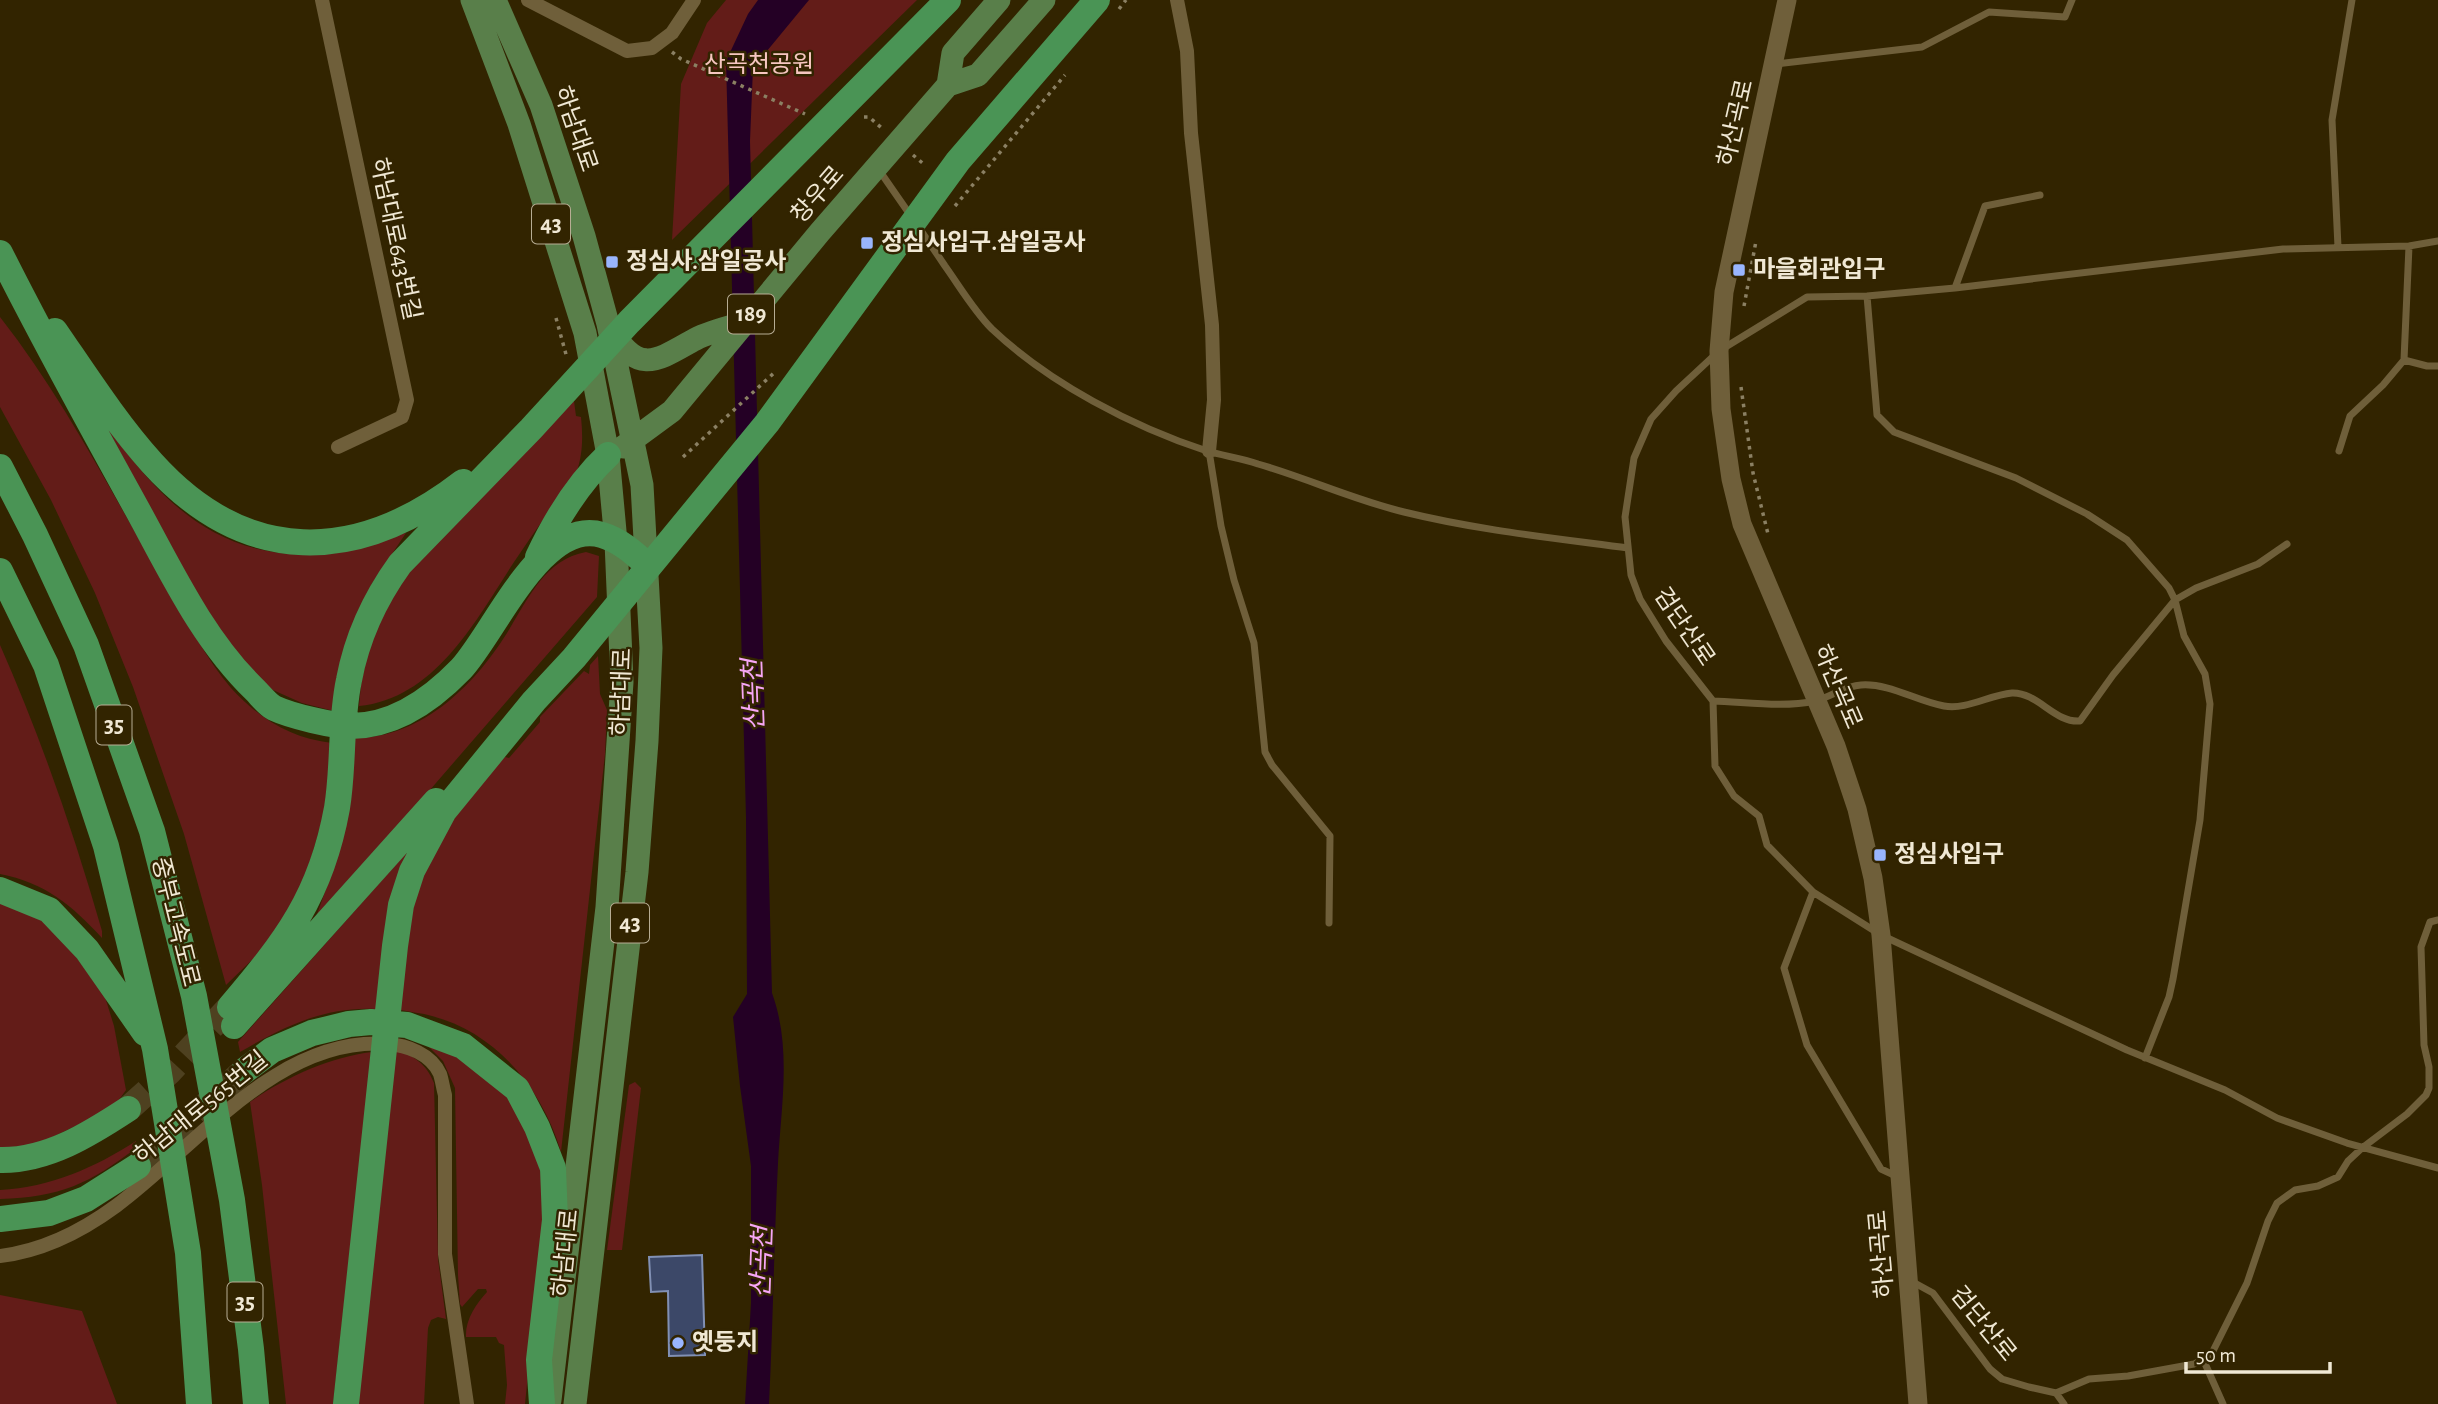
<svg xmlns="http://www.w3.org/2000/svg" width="2438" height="1404" font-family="'Alegreya Sans','Noto Sans KR',sans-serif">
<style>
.green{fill:#631c18}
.water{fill:#240025}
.building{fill:#3c4868;stroke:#8190b4;stroke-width:2}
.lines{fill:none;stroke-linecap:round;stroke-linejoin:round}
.motorway-tunnel{stroke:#4e4120;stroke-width:26;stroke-dasharray:26 13;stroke-linecap:butt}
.path{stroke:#8b8063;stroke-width:3.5;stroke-dasharray:3.5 5;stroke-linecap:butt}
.service{stroke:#6f5f3a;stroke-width:7}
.minor{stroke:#6f5f3a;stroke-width:14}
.tertiary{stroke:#6f5f3a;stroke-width:19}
.primary{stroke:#597f4a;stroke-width:23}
.motorway{stroke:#4a9455;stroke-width:26}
.poi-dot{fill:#99b5fd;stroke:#322400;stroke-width:2.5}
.labels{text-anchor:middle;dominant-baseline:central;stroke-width:5;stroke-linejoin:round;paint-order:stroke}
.shield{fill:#322400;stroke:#b7ad94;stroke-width:2}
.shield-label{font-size:23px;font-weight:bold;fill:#f0e8d4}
.park-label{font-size:24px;fill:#f6c6c0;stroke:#322400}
.street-label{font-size:24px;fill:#f0e8d4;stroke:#322400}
.poi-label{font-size:24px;font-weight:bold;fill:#f0e8d4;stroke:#322400;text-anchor:start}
.water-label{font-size:26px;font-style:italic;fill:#f6a6f5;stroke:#322400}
</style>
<rect width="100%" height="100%" fill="#322400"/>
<path class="green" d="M 726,0 L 917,0 L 672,240 L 681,84 L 707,23 Z
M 0,317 C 66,401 113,497 168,589 C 188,622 206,659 231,688 C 258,718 292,739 332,743 L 325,810 L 300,896 L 257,955 L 226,985 L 184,834 L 133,687 L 95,593 L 51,500 L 0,407 Z
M 86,398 C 151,488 204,563 328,554 C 355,552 380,536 406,533 L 371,585 L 334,711 L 302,703 L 264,686 L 232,655 Z
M 574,401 L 576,416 L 581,417 C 583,436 583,455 576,474 C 555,503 534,532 514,562 C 476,620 436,698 359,706 L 361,685 L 369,646 L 396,586 Z
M 586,552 L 599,556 L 597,597 L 384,843 L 316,917 L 335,864 L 355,738 C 423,738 477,683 510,628 C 529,597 546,559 586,552 Z
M 0,645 C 41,738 74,833 102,931 L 102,938 C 73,906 44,882 0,874 Z
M 598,656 L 600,694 L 607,710 L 605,754 L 561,1152 C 543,1090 497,1033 432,1016 C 422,1013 410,1012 400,1010 C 403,970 406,925 419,887 C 434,842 471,790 505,757 L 509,758 L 540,722 L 540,717 L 584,671 L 589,674 L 590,665 Z
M 408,851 L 376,1009 C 325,1006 283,1027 240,1052 L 238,1042 Z
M 0,901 L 54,926 L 105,997 L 114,1026 L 126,1090 L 113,1108 L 40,1143 L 0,1150 Z
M 429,1041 L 495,1078 L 531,1131 L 546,1196 L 525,1404 L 505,1404 L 507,1385 L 504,1345 L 499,1343 L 496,1337 L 466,1337 C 465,1320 476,1304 487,1292 L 486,1289 L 478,1289 L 462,1307 L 460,1304 L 458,1275 L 455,1088 L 443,1061 L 426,1044 Z
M 396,1048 C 414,1057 426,1063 434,1083 L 438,1259 L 446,1319 L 438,1317 L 431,1320 L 428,1328 L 424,1404 L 356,1404 Z
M 372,1052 L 333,1404 L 286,1404 L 262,1185 L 250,1102 C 284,1078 330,1057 372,1052 Z
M 635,1082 L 641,1088 L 622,1250 L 607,1250 L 629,1085 Z
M 136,1141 L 137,1147 C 90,1184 60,1197 0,1199 L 0,1190 C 51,1187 94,1168 136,1141 Z
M 0,1295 L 82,1311 L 117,1404 L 0,1404 Z"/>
<path class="water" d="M 758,0 L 809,0 L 753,68 L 750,141 L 772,993 C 792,1048 781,1106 778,1163 C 774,1243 773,1324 769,1404 L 745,1404 L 751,1303 L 751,1166 L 740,1086 L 733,1017 L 747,994 L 746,817 L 726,61 L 748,14 Z"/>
<path class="building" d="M 702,1255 L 705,1355 L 669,1356 L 668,1291 L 651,1292 L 649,1257 Z"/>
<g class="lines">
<path class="motorway-tunnel" d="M 128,1109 L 169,1072 L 230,1007
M 138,1166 L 244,1071"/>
<path class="path" d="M 1119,9 L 1126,0
M 672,52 L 681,59 L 805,114
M 864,117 L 869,117 L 884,130
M 913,155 L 926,166
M 955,206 L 1065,75
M 1744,306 L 1756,241
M 556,318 L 567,358
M 1741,387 L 1753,473 L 1768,534
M 683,457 L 775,372"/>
<path class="service" d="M 1775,64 L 1922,47 L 1989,12 L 2065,17 L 2072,0
M 879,170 C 901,202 923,233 945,266 C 960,287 974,311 992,329 C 1049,383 1133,427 1207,451 C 1224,456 1241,458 1258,464 C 1307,478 1354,500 1404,512 C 1477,530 1553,538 1628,548
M 2338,247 L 2332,120 L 2352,0
M 1955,288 L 1985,206 L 2040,195
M 1867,296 L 1877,415 L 1894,432 L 2016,478 L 2087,514 L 2127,540 L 2169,588 L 2175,600 L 2184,636 L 2205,674 L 2210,704 L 2200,820 L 2173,979 L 2169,997 L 2145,1058
M 2404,360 L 2427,366 L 2438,366
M 1209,451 L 1221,526 L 1234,580 L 1254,643 L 1265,752 L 1272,765 L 1330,836 L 1329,923
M 2339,451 L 2350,416 L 2383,385 L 2404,360 L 2409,246
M 1713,701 C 1746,702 1783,708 1815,701 C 1831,697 1844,686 1861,685 C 1890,683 1916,701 1944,706 C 1967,710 1989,695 2012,693 C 2038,692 2054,723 2080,721 L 2113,675 L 2175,600 L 2196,588 L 2258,564 L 2287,544
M 1813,892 L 1881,935 L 2127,1050 L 2225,1090 L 2277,1118 L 2347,1143 L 2438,1168
M 1896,1176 L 1881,1169 L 1807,1045 L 1784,968 L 1813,892 L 1767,845 L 1759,816 L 1734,796 L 1715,766 L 1713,701 L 1666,641 L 1640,599 L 1631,575 L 1625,517 L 1634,458 L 1651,419 L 1676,391 L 1719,351 L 1807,297 L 1867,296 L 1955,288 L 2283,249 L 2409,246 L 2438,241
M 1911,1281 L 1933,1293 L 1990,1369 L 2002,1379 L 2029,1387 L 2056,1393 L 2064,1404
M 2203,1359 L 2223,1404
M 2056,1393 L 2089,1379 L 2128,1376 L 2194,1364 L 2211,1355 L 2247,1283 L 2268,1221 L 2277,1203 L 2295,1190 L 2318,1186 L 2338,1177 L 2348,1161 L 2362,1148 L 2407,1114 L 2426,1095 L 2429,1088 L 2429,1067 L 2424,1045 L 2421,947 L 2430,922 L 2438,920"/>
<path class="minor" d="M 322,0 L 407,400 L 402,417 L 338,447
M 528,0 L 627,51 L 652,48 L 672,33 L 694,0
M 1177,0 L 1187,51 L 1191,133 L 1212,325 L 1214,400 L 1209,451
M 0,1256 C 42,1251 82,1231 116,1206 C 196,1147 278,1036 387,1044 C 407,1045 431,1054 440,1074 C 442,1080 443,1088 445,1095 L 445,1254 L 467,1404"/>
<path class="tertiary" d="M 1787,0 L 1724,292 L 1719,351 L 1721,409 L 1731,479 L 1742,524 L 1836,746 L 1857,809 L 1873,878 L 1881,935 L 1918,1404"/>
<path class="primary" d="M 472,0 L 519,124 L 585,333 L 608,455 L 616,542 L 622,682 L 607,907 L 550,1400
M 495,0 L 541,105 L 584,236 L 608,324 L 642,485 L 651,648 L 647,741 L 637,872 L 575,1404
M 948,85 L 953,53 L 999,0
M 611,330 C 638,374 655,362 692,341 C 707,332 727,328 743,323
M 623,447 L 672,411 L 820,232 L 948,85 L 978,75 L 1044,0"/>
<path class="motorway" d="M 0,253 C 43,339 90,424 137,509 C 171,571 203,640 255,690 C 261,696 267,704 274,708 C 291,716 333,726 351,726 C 394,726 432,699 461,669 C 494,634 542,517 602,535 C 619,540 633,552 646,564
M 55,331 C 86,376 116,423 152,463 C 246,567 357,564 463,482
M 0,467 L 35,535 L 86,645 L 152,831 L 194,996 L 232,1200 L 251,1349 L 256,1404
M 538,557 C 556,519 578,483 608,455
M 0,571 L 46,665 L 106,846 L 155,1049 L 188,1253 L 199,1404
M 0,890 L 49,910 L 87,950 L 145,1033
M 230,1007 C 286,941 321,896 337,808 C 344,766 340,722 349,680 C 357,637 374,600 400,564 L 531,429 L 629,322 L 948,0
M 234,1026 L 436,801
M 244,1071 L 272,1050 L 312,1033 L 349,1024 L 371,1022 L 407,1025 L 463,1046 L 517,1089 L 537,1127 L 553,1168 L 555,1220 L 539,1360 L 542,1404
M 0,1160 C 47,1161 90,1134 128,1109
M 0,1219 L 49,1213 L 86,1199 L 138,1166
M 346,1404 L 395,946 L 401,905 L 412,871 L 444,811 L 534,701 L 574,658 L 767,423 L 958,161 L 1097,0"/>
</g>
<g class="poi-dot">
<rect x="860" y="236" width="14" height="14" rx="3.5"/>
<rect x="605" y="255" width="14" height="14" rx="3.5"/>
<rect x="1732" y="263" width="14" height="14" rx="3.5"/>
<rect x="1873" y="848" width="14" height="14" rx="3.5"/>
<circle cx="678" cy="1343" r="7"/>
</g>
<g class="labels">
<g class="shield">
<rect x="532" y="204.5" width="38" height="39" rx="5"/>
<rect x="728" y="294.5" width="46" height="39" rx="5"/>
<rect x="96.5" y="705.5" width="35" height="39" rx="5"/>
<rect x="611" y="903.5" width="38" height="39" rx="5"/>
<rect x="227.5" y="1282.5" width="35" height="39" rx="5"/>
</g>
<g class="shield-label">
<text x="551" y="224">43</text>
<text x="751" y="314">189</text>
<text x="114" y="725">35</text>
<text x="630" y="923">43</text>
<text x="245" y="1302">35</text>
</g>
<g class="park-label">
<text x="759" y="65">산곡천공원</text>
</g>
<g class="street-label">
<text transform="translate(1736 123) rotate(-77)">하산곡로</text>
<text transform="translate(575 129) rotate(71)">하남대로</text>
<text transform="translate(818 195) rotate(-49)">창우로</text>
<text transform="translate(395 239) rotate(78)">하남대로643번길</text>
<text transform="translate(1684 627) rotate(56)">검단산로</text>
<text transform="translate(1837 687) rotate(67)">하산곡로</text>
<text transform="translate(622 692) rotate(-88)">하남대로</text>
<text transform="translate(175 922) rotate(76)">중부고속도로</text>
<text transform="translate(201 1108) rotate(-39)">하남대로565번길</text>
<text transform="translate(566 1253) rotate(-84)">하남대로</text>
<text transform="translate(1882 1254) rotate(-95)">하산곡로</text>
<text transform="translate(1983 1324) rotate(51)">검단산로</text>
</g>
<g class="poi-label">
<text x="881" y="243">정심사입구.삼일공사</text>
<text x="626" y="262">정심사.삼일공사</text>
<text x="1753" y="270">마을회관입구</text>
<text x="1894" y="855">정심사입구</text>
<text x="692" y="1343">옛둥지</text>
</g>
<g class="water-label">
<text transform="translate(754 695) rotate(-92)">산곡천</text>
<text transform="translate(762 1262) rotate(-88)">산곡천</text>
</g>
</g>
<path d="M2186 1362v10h144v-10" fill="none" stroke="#f0e8d4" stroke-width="3.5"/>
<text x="2196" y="1362" font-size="21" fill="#f0e8d4" stroke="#322400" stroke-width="5" paint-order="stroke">50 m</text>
</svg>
